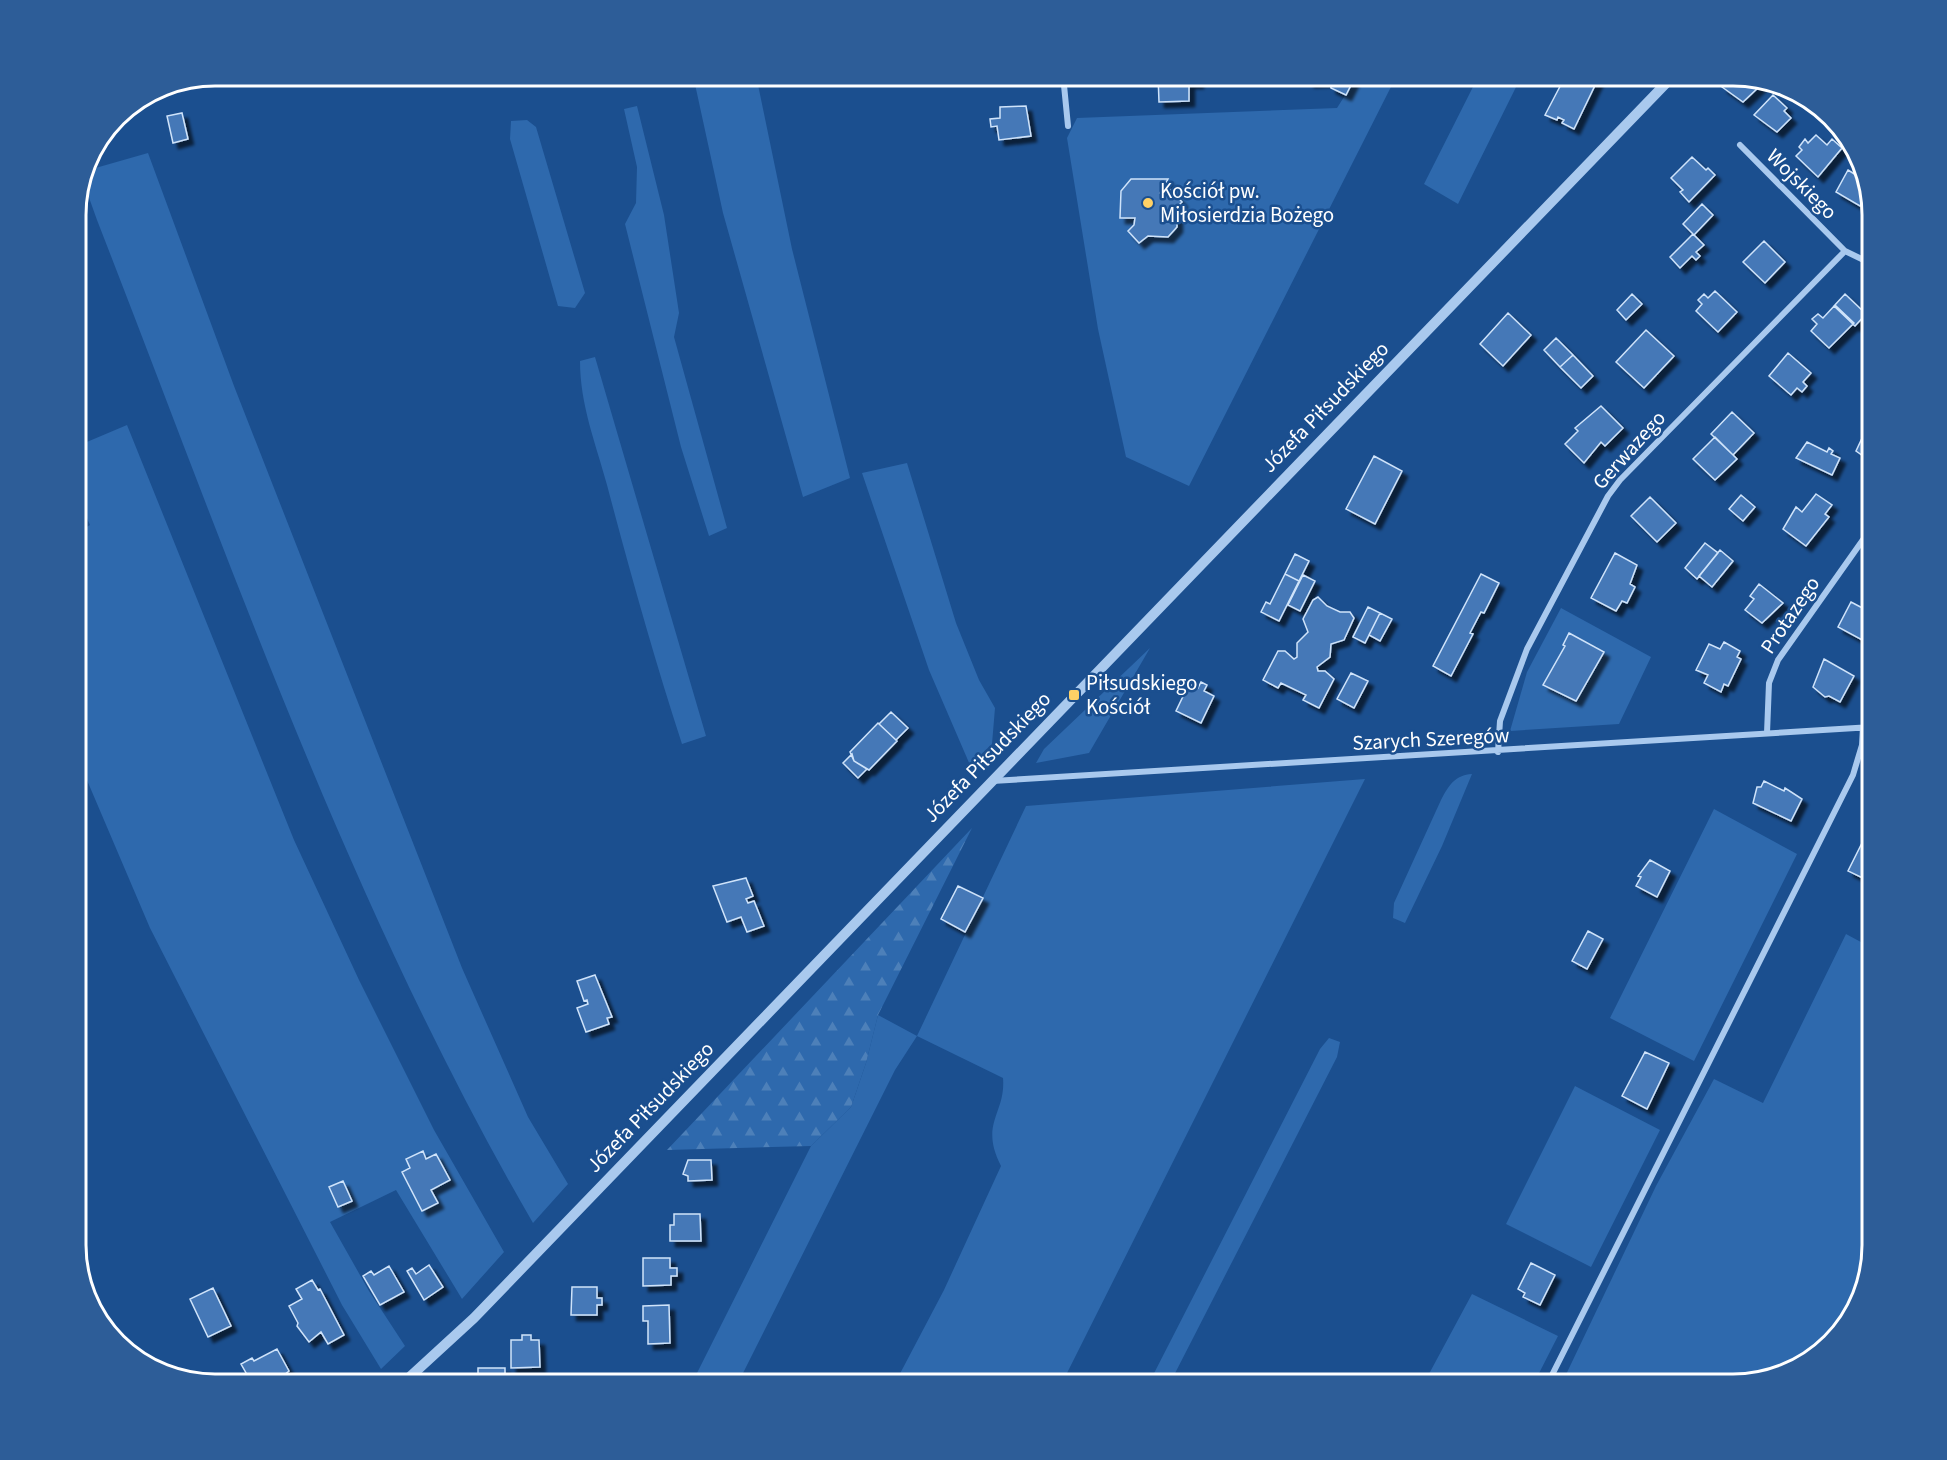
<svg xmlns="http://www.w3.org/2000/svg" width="1947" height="1460" font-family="'Source Sans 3',sans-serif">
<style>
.green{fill:#2e69ad}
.forest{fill:url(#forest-firs)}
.building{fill:#4478b7;stroke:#cfe3fa;stroke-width:1.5;filter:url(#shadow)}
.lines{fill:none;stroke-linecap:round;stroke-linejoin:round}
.minor{stroke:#a9c9ee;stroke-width:6}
.tertiary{stroke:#a9c9ee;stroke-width:10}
.poi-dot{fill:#ffd166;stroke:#1b4f8f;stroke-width:2}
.labels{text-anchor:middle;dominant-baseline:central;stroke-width:5;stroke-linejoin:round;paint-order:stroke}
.street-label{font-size:21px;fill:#fff;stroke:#1b4f8f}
.poi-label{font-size:21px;fill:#fff;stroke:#1b4f8f;text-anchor:start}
.rim{fill:none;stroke:#fff;stroke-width:3}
</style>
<defs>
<pattern id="forest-firs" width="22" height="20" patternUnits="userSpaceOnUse" patternTransform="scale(1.5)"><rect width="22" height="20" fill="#2e69ad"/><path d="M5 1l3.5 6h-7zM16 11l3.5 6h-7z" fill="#4d80b9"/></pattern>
<filter id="shadow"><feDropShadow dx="5.5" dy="5.5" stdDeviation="1.5" flood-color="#0009"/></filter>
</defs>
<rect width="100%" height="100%" fill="#1b4f8f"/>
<path class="green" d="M 693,75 L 756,75 L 792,249 L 850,478 L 803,497 L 723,213 Z
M 1358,75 L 1397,75 L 1189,486 L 1126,457 L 1098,329 L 1067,138 L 1077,118 L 1337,108 Z
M 1479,75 L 1522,75 L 1458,204 L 1424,184 Z
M 637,106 L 664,215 L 679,313 L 674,337 L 727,528 L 709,536 L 681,447 L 625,224 L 636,203 L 637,167 L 624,109 Z
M 527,120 L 536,127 L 585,293 L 575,308 L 558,306 L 510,139 L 511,121 Z
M 148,153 L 234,386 L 462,968 L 528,1117 L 568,1184 L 533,1223 C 350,908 229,559 97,220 L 82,178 L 85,171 Z
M 595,357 L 706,736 L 682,744 C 654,658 630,572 607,485 C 596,444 580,405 580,361 Z
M 127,425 L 294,840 L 359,980 L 434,1130 L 504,1252 L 462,1299 L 396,1190 L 330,1222 L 369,1291 L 405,1346 L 381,1369 L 342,1305 L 150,928 L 75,752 L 75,534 L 90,525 L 75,491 L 75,447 Z
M 907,463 L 956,623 L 979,680 L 995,708 L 992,744 L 970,765 L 929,670 L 862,473 Z
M 1561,608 L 1651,657 L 1619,724 L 1510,731 L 1527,672 Z
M 1150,648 L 1089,753 L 1036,763 L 1044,749 Z
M 1472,774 L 1442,846 L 1405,923 L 1393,918 L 1394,903 L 1441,800 C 1449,785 1455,775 1472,774 Z
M 1365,779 L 1061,1385 L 894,1385 L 944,1290 L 1001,1166 C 979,1123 1006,1114 1003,1078 L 917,1036 L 895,1070 L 737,1385 L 691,1385 L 811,1146 L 851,1107 L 866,1063 L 878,1015 L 917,1036 L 1026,806 Z
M 1714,809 L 1797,854 L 1694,1061 L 1610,1018 Z
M 1846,934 L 1872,948 L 1872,1246 L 1843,1331 L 1794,1371 L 1733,1385 L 1561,1385 L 1656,1186 L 1714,1079 L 1763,1103 Z
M 1329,1038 L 1340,1042 L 1337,1057 L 1169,1385 L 1148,1385 L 1320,1049 Z
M 1575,1086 L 1660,1130 L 1591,1267 L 1506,1224 Z
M 1472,1294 L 1558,1336 L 1533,1385 L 1423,1385 Z"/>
<path class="forest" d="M 972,828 L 878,1015 L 866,1063 L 851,1107 L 811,1146 L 667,1150 Z"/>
<path class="building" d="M 1158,75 L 1197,75 L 1198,83 L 1189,83 L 1189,101 L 1159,102 Z
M 1308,75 L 1356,75 L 1346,95 L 1331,88 L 1330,81 L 1309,82 Z
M 1566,75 L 1600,75 L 1574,129 L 1562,123 L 1564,120 L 1558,117 L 1557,120 L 1545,115 Z
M 1734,75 L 1761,85 L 1743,102 L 1722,87 Z
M 1773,95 L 1787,108 L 1784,111 L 1791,118 L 1777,132 L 1754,115 Z
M 1026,106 L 1031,136 L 999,140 L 997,126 L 991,127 L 990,119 L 1000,118 L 1000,107 Z
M 182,113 L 188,139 L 173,143 L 167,116 Z
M 1816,135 L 1827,145 L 1832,139 L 1842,148 L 1818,177 L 1796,156 L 1802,150 L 1799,147 L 1805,139 L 1808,143 Z
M 1692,157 L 1706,170 L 1708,168 L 1715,175 L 1689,202 L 1680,192 L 1683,190 L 1671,178 Z
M 1848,170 L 1864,180 L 1867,193 L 1860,206 L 1836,192 Z
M 1131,179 L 1168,179 L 1160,193 L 1168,194 L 1171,190 L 1182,202 L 1177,207 L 1177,227 L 1168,237 L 1148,236 L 1139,243 L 1128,231 L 1134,225 L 1135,218 L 1120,218 L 1121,191 Z
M 1702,204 L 1713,215 L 1694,235 L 1683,224 Z
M 1693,234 L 1704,245 L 1696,252 L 1700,256 L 1696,260 L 1692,256 L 1680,268 L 1670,257 Z
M 1764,241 L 1785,262 L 1765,283 L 1743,262 Z
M 1715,291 L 1737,312 L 1718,332 L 1696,311 L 1702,304 L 1698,300 L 1704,294 L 1708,298 Z
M 1632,294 L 1642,304 L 1626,320 L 1617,310 Z
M 1845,294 L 1866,314 L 1855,326 L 1834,306 Z
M 1835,305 L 1854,323 L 1829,348 L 1811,331 L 1817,324 L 1812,319 L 1818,314 L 1823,318 Z
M 1508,313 L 1531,335 L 1503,366 L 1480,344 Z
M 1646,330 L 1674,356 L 1644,388 L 1616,362 Z
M 1556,338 L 1573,355 L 1560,367 L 1544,350 Z
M 1788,353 L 1811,373 L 1803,382 L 1807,386 L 1802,392 L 1797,388 L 1791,395 L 1769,376 Z
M 1573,355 L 1593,376 L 1581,388 L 1560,367 Z
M 1601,406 L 1623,428 L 1605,446 L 1601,442 L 1584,463 L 1565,444 L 1578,431 L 1575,428 Z
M 1732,412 L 1754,433 L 1733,455 L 1711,434 Z
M 1872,417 L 1872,462 L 1856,451 Z
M 1715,437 L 1737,459 L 1715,480 L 1693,459 Z
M 1807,442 L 1827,452 L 1829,448 L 1833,451 L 1831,454 L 1840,458 L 1832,475 L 1796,458 Z
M 1374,456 L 1402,471 L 1375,524 L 1346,509 Z
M 1816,494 L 1832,505 L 1825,514 L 1829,517 L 1806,546 L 1783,529 L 1796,507 L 1802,512 Z
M 1741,495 L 1755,507 L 1743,521 L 1729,509 Z
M 1650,497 L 1676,523 L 1657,542 L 1631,516 Z
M 1705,543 L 1718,553 L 1697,579 L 1685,568 Z
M 1720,550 L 1733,561 L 1712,587 L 1699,576 Z
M 1615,553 L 1637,565 L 1630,584 L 1635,587 L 1627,603 L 1622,601 L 1616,611 L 1591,598 Z
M 1295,554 L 1309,561 L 1299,581 L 1285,574 Z
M 1285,574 L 1299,581 L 1279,621 L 1261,612 L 1266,602 L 1270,604 Z
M 1481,574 L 1499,583 L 1484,613 L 1481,612 L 1470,633 L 1473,634 L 1451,676 L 1433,666 Z
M 1303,575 L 1315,581 L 1300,611 L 1288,605 Z
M 1759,584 L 1783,603 L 1762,623 L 1745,610 L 1754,599 L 1750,596 Z
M 1318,597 L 1327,606 L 1340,612 L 1350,612 L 1354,618 L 1344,640 L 1331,644 L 1330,657 L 1317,667 L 1318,671 L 1325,671 L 1334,679 L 1319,708 L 1303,700 L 1306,695 L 1281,683 L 1278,688 L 1263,680 L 1278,651 L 1285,651 L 1294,659 L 1297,657 L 1297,643 L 1308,632 L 1303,619 L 1313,600 Z
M 1851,602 L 1872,613 L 1872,632 L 1869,631 L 1864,641 L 1838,627 Z
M 1368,607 L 1380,613 L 1365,643 L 1353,637 Z
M 1380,613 L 1392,619 L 1380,641 L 1369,635 Z
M 1569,633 L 1604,652 L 1576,701 L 1543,685 L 1565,646 L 1563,645 Z
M 1724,642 L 1740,651 L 1737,657 L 1741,659 L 1728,686 L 1724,684 L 1721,692 L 1704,683 L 1708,675 L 1696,670 L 1709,644 L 1720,649 Z
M 1824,659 L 1854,676 L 1840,702 L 1829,696 L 1825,697 L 1813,687 Z
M 1351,673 L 1368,681 L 1354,708 L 1337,699 Z
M 1201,682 L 1207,685 L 1204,691 L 1214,696 L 1201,723 L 1176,711 L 1189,684 L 1198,688 Z
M 891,712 L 908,728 L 896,740 L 879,724 Z
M 878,723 L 897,741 L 869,770 L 854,761 L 850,752 Z
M 852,754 L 854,761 L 867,769 L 858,778 L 843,763 Z
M 1764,781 L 1784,791 L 1785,788 L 1802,799 L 1791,821 L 1753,803 L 1757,787 L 1761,787 Z
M 1872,823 L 1872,875 L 1869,881 L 1848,871 Z
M 1650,860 L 1670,871 L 1657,897 L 1636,886 L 1641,877 L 1638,876 Z
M 746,878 L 753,896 L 746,899 L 748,903 L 754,901 L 764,926 L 747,932 L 741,917 L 727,922 L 713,886 Z
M 958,886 L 983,898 L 965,932 L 941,919 Z
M 1588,931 L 1603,939 L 1587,969 L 1572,961 Z
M 595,975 L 612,1017 L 607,1018 L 609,1024 L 586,1032 L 577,1008 L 588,1004 L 587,1000 L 584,1001 L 577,981 Z
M 1645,1052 L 1669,1063 L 1647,1109 L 1622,1096 Z
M 423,1151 L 426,1159 L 436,1154 L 450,1180 L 431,1190 L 438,1203 L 422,1211 L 402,1172 L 410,1168 L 406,1159 Z
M 688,1160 L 711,1160 L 712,1180 L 688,1181 L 688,1176 L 683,1174 Z
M 343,1181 L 352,1201 L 338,1207 L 329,1187 Z
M 674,1214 L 700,1214 L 701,1241 L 670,1241 L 670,1225 L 674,1225 Z
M 643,1258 L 670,1258 L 670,1268 L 677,1268 L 677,1276 L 671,1276 L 671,1285 L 643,1286 Z
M 1531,1263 L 1555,1275 L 1540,1305 L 1523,1297 L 1525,1293 L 1518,1289 Z
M 429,1265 L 443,1287 L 424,1300 L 407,1271 L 412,1268 L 416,1274 Z
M 389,1266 L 404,1292 L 380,1305 L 363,1276 L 371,1271 L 374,1275 Z
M 312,1280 L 318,1290 L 320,1289 L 344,1335 L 328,1344 L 321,1332 L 309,1342 L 297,1326 L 298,1323 L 289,1306 L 302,1299 L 296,1289 Z
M 572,1287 L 597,1287 L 597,1298 L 602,1298 L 602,1305 L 597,1305 L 597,1315 L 571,1315 Z
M 213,1288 L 231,1326 L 208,1337 L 190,1299 Z
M 669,1305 L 670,1343 L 648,1344 L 648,1321 L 643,1321 L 643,1306 Z
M 522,1335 L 531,1335 L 531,1340 L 539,1340 L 540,1367 L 511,1368 L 511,1340 L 522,1340 Z
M 277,1349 L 289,1371 L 271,1385 L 253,1385 L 241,1364 L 252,1358 L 254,1361 Z
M 478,1368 L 505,1368 L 505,1385 L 478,1385 Z
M 526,1378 L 529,1385 L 505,1385 L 505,1379 Z"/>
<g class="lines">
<path class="minor" d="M 1063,75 L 1068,126
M 1740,145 L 1845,251 L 1872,264
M 1767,733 L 1769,683 L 1778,660 L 1872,527
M 1498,752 L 1500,721 L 1527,649 L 1608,496 L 1620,480 L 1845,251
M 992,781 L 1872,727
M 1547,1385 L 1853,775 L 1862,745 L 1863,727"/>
<path class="tertiary" d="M 401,1385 L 474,1318 L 1674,75"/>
</g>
<g class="poi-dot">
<circle cx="1148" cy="203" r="6"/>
<rect x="1068" y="689" width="12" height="12" rx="3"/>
</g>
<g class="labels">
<g class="street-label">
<text transform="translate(1802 184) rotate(45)">Wojskiego</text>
<text transform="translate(1325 407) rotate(-46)">Józefa Piłsudskiego</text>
<text transform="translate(1629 450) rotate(-48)">Gerwazego</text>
<text transform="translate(1790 615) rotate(-56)">Protazego</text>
<text transform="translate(1431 739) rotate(-3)">Szarych Szeregów</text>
<text transform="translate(987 757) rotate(-46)">Józefa Piłsudskiego</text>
<text transform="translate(650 1107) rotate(-46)">Józefa Piłsudskiego</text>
</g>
<g class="poi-label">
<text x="1160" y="191">Kościół pw.<tspan x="1160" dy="24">Miłosierdzia Bożego</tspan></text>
<text x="1086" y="683">Piłsudskiego<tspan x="1086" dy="24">Kościół</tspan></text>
</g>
</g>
<path d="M0 0H1947V1460H0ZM215 86H1733A129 129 0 0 1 1862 215V1245A129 129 0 0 1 1733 1374H215A129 129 0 0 1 86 1245V215A129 129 0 0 1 215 86Z" fill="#2d5d98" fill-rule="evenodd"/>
<path class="rim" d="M215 86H1733A129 129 0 0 1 1862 215V1245A129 129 0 0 1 1733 1374H215A129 129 0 0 1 86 1245V215A129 129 0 0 1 215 86Z"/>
</svg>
